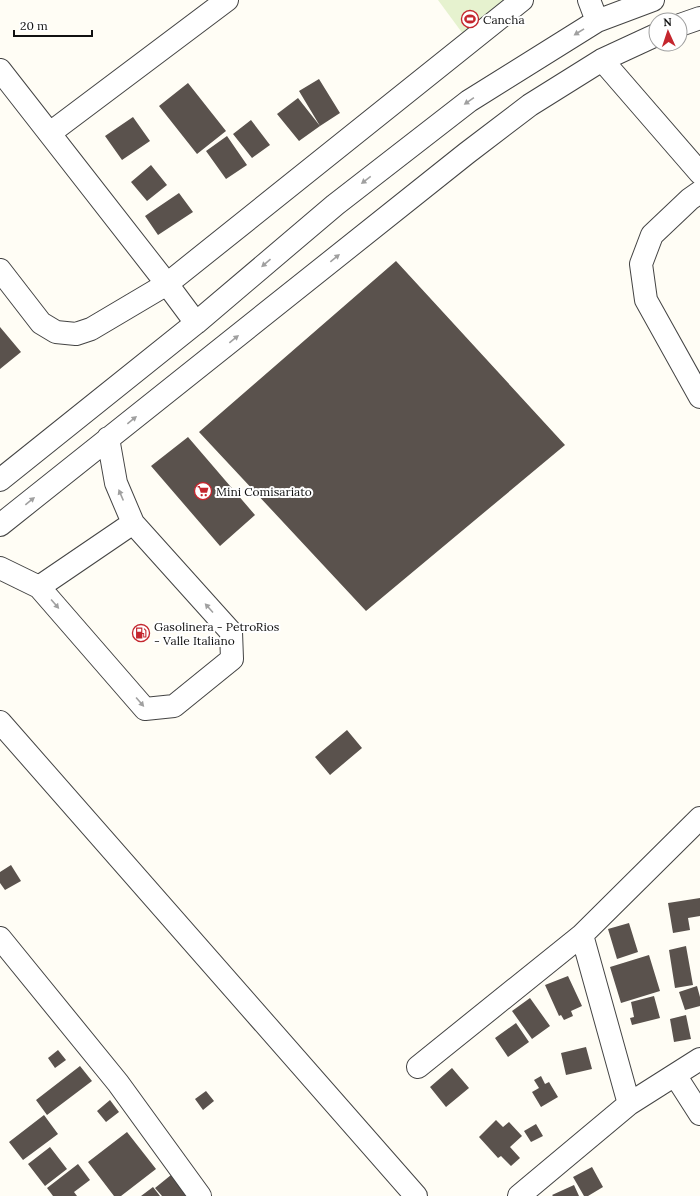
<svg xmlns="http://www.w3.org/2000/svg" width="700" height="1196" font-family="Lora,serif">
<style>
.pitch{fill:#e6f2cf}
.building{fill:#5a524d}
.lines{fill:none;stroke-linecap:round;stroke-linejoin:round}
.minor-casing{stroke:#444;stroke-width:24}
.minor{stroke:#fff;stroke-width:22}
.oneway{fill:#a0a0a0}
.labels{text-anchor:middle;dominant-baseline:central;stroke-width:4;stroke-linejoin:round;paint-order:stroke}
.poi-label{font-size:12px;fill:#111;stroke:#fff;text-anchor:start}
</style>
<rect width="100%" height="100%" fill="#fffdf5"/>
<path class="pitch" d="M 438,0 L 509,0 L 466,38 Z"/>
<path class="building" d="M 319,79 L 340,113 L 320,126 L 299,91 Z
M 188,83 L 226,131 L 197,154 L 159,106 Z
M 298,98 L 320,126 L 299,141 L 277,114 Z
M 133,117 L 150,141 L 122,160 L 105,136 Z
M 251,120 L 270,145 L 252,158 L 233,134 Z
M 227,136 L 247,165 L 226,179 L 206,151 Z
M 151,165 L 167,185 L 147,201 L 131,182 Z
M 179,193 L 193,212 L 158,235 L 145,216 Z
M 396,261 L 565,445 L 366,611 L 199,432 Z
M 0,327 L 21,352 L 0,369 Z
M 188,437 L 255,515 L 220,546 L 151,466 Z
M 347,730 L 362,748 L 330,775 L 315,757 Z
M 11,865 L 21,881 L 5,890 L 0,883 L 0,872 Z
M 700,898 L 700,916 L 688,918 L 690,930 L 673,933 L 668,903 Z
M 629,923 L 638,952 L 617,959 L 608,929 Z
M 686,946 L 693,985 L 675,988 L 669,950 Z
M 649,955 L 660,991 L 621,1003 L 610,967 Z
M 568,976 L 582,1006 L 571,1011 L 573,1016 L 564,1020 L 561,1015 L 559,1016 L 545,985 Z
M 697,986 L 700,997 L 700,1006 L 685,1010 L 679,992 Z
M 654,996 L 660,1018 L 632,1025 L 630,1018 L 634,1017 L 631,1002 Z
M 530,998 L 550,1026 L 532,1039 L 512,1011 Z
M 686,1015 L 691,1039 L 674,1042 L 670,1019 Z
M 516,1023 L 529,1042 L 508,1057 L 495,1038 Z
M 586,1047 L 592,1069 L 566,1075 L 561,1053 Z
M 58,1050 L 66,1060 L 55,1068 L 48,1058 Z
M 80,1066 L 92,1081 L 47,1115 L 36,1100 Z
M 452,1068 L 469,1088 L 446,1107 L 430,1087 Z
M 541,1076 L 545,1084 L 549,1082 L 558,1097 L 541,1107 L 532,1092 L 539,1088 L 534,1080 Z
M 206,1091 L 214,1101 L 203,1110 L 195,1099 Z
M 110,1100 L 119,1112 L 106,1122 L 97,1111 Z
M 44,1115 L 58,1134 L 23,1160 L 9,1142 Z
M 496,1120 L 503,1127 L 509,1122 L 522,1136 L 510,1147 L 520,1158 L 511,1166 L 501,1156 L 498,1158 L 479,1137 Z
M 536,1124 L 543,1136 L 531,1142 L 524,1131 Z
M 127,1132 L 156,1169 L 121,1196 L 114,1196 L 88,1162 Z
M 50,1147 L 67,1169 L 45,1186 L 28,1164 Z
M 78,1164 L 90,1180 L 74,1192 L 77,1196 L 53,1196 L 47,1188 Z
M 592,1167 L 603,1187 L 588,1196 L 584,1196 L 573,1177 Z
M 171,1175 L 188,1196 L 162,1196 L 155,1188 Z
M 574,1185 L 579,1196 L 553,1196 L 552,1195 Z
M 153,1187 L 160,1196 L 141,1196 Z"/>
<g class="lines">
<g class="minor-casing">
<path id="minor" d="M 589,0 L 597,21
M 680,25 L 700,18
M 602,60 L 700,173
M 0,70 L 167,284 L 196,323
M 50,133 L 227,0
M 700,192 L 690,199 L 652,235 L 641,264 L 646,300 L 700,397
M 0,270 L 41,323 L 56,332 L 76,334 L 91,329 L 167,284 L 522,0
M 0,480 L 196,323 L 335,205 L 469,101 L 597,21 L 653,0
M 0,525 L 467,153 L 530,105 L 602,60 L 656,35
M 0,568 L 39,587 L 145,709 L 174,706 L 232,659 L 231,632 L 133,523 L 116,483 L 108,438
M 39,587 L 133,523
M 0,722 L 416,1196
M 582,935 L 629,1104
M 0,938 L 118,1083 L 200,1196
M 418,1067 L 582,935 L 700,818
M 675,1075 L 700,1114
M 519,1196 L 629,1104 L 700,1059"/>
</g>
<use href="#minor" class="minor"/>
</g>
<defs><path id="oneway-solid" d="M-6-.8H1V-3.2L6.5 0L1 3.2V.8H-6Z"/></defs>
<g class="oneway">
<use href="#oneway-solid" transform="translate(579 32) rotate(148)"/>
<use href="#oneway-solid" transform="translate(469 101) rotate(145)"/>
<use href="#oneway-solid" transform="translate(366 180) rotate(142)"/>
<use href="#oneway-solid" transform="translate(335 258) rotate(-39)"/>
<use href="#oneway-solid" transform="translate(266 263) rotate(139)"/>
<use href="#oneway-solid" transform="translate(234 339) rotate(-39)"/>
<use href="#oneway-solid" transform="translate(132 420) rotate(-39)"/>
<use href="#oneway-solid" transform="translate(121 495) rotate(-113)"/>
<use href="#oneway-solid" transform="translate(30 501) rotate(-39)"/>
<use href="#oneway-solid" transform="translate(55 604) rotate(49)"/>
<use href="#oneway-solid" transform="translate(209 608) rotate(-132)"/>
<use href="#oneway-solid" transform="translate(140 702) rotate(49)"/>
</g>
<defs>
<g id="stadium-ring" transform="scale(0.9)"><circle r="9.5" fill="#fff" stroke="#c4262e" stroke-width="1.5"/><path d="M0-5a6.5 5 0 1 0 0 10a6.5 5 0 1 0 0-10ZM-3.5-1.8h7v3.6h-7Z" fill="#c4262e"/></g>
<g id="supermarket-ring" transform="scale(0.9)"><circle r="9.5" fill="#fff" stroke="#c4262e" stroke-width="1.5"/><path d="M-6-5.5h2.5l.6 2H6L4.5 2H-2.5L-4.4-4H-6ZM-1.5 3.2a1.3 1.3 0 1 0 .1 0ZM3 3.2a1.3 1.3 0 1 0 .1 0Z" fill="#c4262e"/></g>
<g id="fuel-ring" transform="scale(0.9)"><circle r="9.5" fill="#fff" stroke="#c4262e" stroke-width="1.5"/><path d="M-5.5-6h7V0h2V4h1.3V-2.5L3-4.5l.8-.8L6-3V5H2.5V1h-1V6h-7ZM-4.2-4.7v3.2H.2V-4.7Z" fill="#c4262e"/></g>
</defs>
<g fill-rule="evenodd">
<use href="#stadium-ring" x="470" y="19"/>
<use href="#supermarket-ring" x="203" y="491"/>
<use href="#fuel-ring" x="141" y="633"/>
</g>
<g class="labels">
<g class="poi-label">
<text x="483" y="19">Cancha</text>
<text x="216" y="491">Mini Comisariato</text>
<text x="154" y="626">Gasolinera - PetroRios<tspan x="154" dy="14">- Valle Italiano</tspan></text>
</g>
</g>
<g transform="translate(668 32) rotate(357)"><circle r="19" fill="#ffffff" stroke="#a0a0a0"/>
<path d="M0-3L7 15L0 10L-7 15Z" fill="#c4262e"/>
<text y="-6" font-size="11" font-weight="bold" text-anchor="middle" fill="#111111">N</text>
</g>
<path d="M14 30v6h78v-6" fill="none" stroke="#111111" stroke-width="2"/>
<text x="20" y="30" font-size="12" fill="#111111" stroke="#ffffff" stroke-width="3" paint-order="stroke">20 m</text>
</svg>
